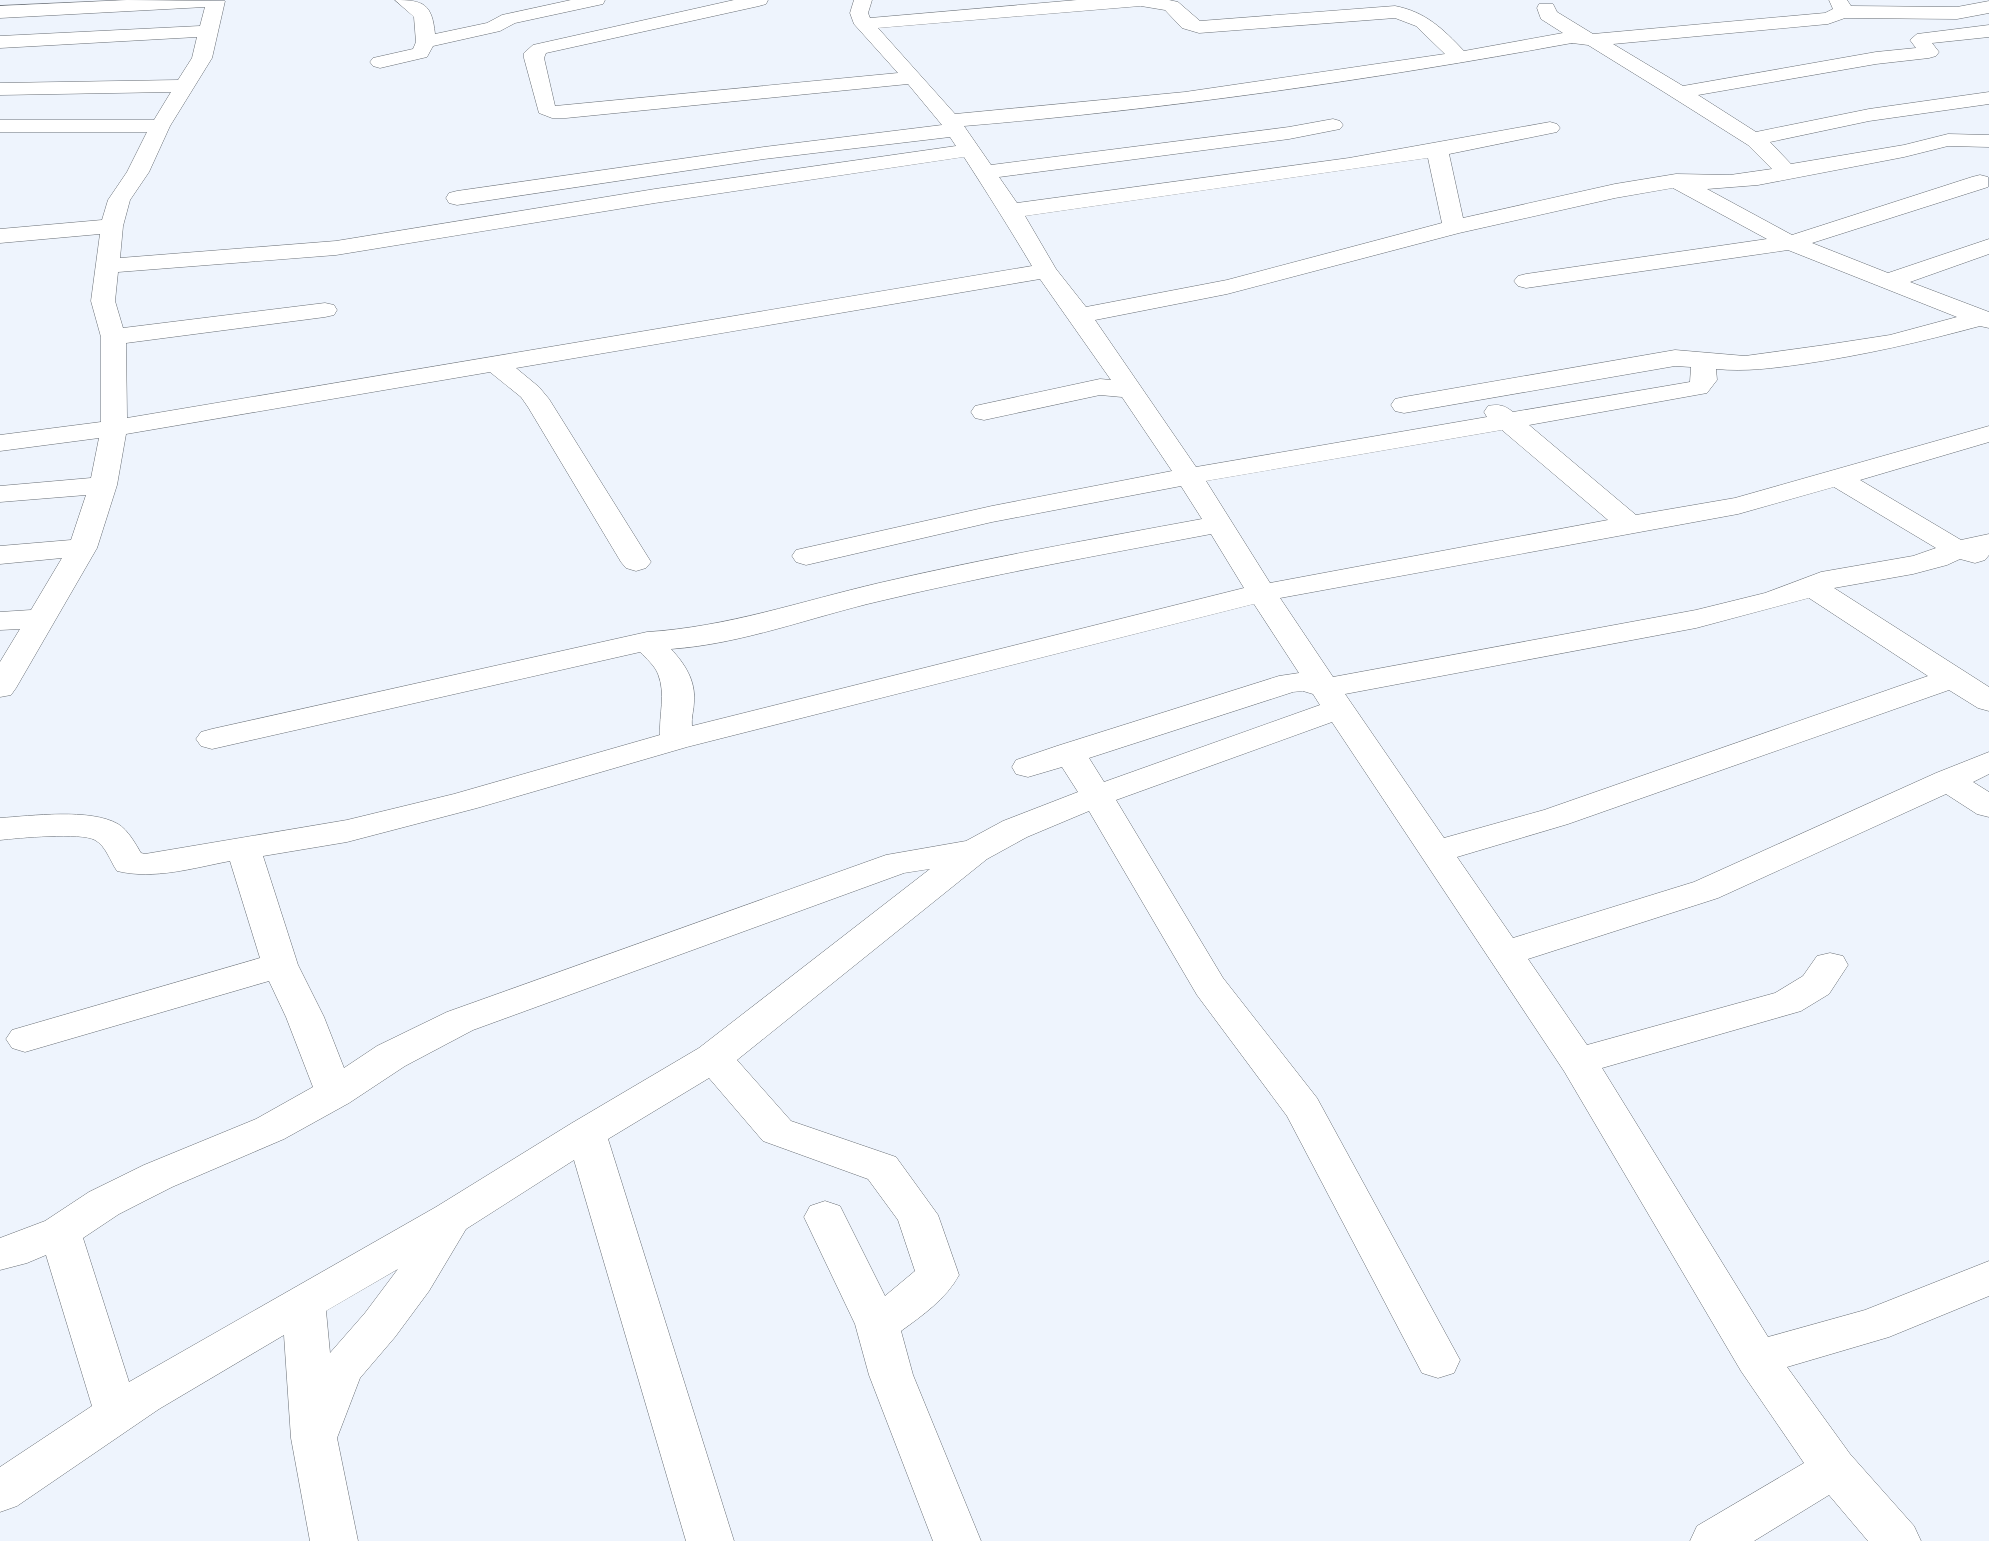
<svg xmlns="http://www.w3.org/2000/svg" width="1989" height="1541" font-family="'Source Sans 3',sans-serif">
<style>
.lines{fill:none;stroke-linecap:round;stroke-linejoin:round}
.minor-casing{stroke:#686e75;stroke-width:1}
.minor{fill:#fff;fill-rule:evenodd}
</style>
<rect width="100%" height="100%" fill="#eef4fd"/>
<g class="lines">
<g class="minor-casing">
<path id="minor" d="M 127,0 L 225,1 L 212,58 L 170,126 L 149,172 L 130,200 L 123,226 L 120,258 L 336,241 L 655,189 L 956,146 L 950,137 L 764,159 L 457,205 L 449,203 L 446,198 L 449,193 L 457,191 L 764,147 L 942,125 L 908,84 L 566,118 L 552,118 L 539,113 L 524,58 L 524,53 L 533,45 L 734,0 L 768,0 L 766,4 L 759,6 L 546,53 L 544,58 L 555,106 L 898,73 L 854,24 L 850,13 L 854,0 L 872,0 L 868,13 L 870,18 L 1077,0 L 1169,0 L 1178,2 L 1200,21 L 1395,6 C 1426,12 1443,29 1464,51 L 1563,33 L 1541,19 L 1537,8 L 1539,4 L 1553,4 L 1557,12 L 1593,34 L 1825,13 L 1833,9 L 1829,0 L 1847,0 L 1851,6 L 1957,7 L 1989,1 L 1989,13 L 1957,19 L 1845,18 L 1828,24 L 1613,44 L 1683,86 L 1876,52 L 1916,48 L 1910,40 L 1917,34 L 1989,25 L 1989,37 L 1932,43 L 1939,52 L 1936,56 L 1929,58 L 1876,64 L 1698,95 L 1756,132 L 1869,109 L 1989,92 L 1989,104 L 1869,121 L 1770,142 L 1791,164 L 1904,145 L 1948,134 L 1989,135 L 1989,147 L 1948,146 L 1904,157 L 1758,185 L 1707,189 L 1792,235 L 1972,177 L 1980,175 L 1988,177 L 1988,187 L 1812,243 L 1888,273 L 1989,239 L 1989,254 L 1910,282 L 1989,312 L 1989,328 L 1980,326 C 1921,342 1864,355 1803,364 C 1774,368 1746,372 1716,369 L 1717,380 L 1707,393 L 1529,425 L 1636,515 L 1735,498 L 1989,426 L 1989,442 L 1860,480 L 1961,540 L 1989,534 L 1989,555 L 1985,560 L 1975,563 L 1960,559 L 1947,565 L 1913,574 L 1834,588 L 1989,687 L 1989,711 L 1978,708 L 1949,690 L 1568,824 L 1457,857 L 1513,938 L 1694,882 L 1936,773 L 1989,752 L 1989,774 L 1973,782 L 1989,792 L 1989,817 L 1977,814 L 1946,794 L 1718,898 L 1528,959 L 1587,1045 L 1775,993 L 1803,976 L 1817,956 L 1830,953 L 1843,956 L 1848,965 L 1829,994 L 1801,1011 L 1602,1068 L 1768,1337 L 1865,1310 L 1989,1261 L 1989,1296 L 1889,1337 L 1787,1367 L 1850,1454 L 1914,1526 L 1921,1541 L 1868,1541 L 1829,1495 L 1754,1541 L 1690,1541 L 1697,1526 L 1804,1463 L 1741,1371 L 1564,1071 L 1332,722 L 1116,800 L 1223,978 L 1317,1098 L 1460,1360 L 1454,1373 L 1438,1378 L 1422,1373 L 1287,1116 L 1197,995 L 1089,811 L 1027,837 L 987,859 L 737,1060 L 791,1121 L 896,1157 L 938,1215 L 959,1275 C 946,1299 923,1315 901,1331 L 913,1375 L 981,1541 L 933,1541 L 869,1375 L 855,1324 L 804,1217 L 810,1206 L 825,1201 L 840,1206 L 885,1296 L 915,1271 L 898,1220 L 868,1179 L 763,1141 L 709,1078 L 608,1139 L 734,1541 L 686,1541 L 574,1160 L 466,1229 L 429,1291 L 395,1337 L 360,1378 L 337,1438 L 358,1541 L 310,1541 L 291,1438 L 284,1335 L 159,1409 L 17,1506 L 0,1512 L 0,1467 L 92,1406 L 46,1255 L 27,1263 L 0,1270 L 0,1238 L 45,1221 L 89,1192 L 144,1165 L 256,1119 L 313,1087 L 286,1017 L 269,981 L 25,1052 L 12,1048 L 6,1039 L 12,1030 L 260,958 L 230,861 C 193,868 154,880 117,871 C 110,861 106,846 95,840 C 81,832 18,838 0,840 L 0,818 C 31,816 90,808 118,824 C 128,830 135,843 141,853 L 145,854 L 347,820 L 454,794 L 660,735 C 659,714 666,694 658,674 C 655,666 646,658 640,652 L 212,749 L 201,746 L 196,739 L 201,732 L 212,729 L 647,632 C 727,627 802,601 879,583 C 986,558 1094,539 1202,519 L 1181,486 L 992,522 L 806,565 L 796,562 L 792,556 L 796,550 L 992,506 L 1172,471 L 1122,397 L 1100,395 L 984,420 L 975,418 L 971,412 L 975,406 L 984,404 L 1100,379 L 1111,380 L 1040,279 L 516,368 L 539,387 L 549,399 L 651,562 L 646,568 L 636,571 L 626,568 L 621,562 L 528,407 L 521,397 L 490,372 L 126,434 L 117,485 L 97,548 L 16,688 L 11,695 L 0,697 L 0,662 L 20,629 L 0,630 L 0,612 L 31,610 L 62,558 L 0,564 L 0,546 L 71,540 L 86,495 L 0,502 L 0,486 L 91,478 L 99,438 L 0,451 L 0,435 L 101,422 L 101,337 L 91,301 L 100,234 L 0,243 L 0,229 L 102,220 L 108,200 L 127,172 L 147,132 L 0,132 L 0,120 L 154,120 L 171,92 L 0,95 L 0,83 L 178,80 L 192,58 L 197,37 L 0,48 L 0,36 L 200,26 L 205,7 L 0,18 L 0,6 ZM 1141,6 L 1165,10 L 1182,28 L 1199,33 L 1395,18 L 1416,26 L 1445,54 L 1185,92 L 955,114 L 878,28 ZM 1572,43 L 1588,45 L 1664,92 L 1748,145 L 1772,169 L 1730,175 L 1676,174 L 1615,184 L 1463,218 L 1449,154 L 1557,132 L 1560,128 L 1557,124 L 1550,122 L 1349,158 L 1017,203 L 999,177 L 1289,139 L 1340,129 L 1343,125 L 1340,121 L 1333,119 L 1289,127 L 991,165 L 964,126 C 1168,109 1370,80 1572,43 ZM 964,157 C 986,191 1010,229 1032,266 L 127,418 L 126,343 L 325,317 L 334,315 L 337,310 L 334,305 L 325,303 L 123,328 L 115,301 L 118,272 L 336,255 L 655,203 ZM 1428,158 L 1442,223 L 1227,280 L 1086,307 L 1056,269 L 1025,216 ZM 1673,188 L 1767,239 L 1526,274 L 1518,276 L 1514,281 L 1518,286 L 1526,288 L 1788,250 L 1957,317 L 1890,335 L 1825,345 L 1745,356 L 1675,350 L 1404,397 L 1395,399 L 1391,405 L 1395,411 L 1404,413 L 1675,366 L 1691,367 L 1690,382 L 1513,412 C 1504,405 1499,404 1488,406 L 1484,412 L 1487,417 L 1196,467 L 1095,320 L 1227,294 L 1459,233 L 1615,198 ZM 1502,430 L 1608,520 L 1270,583 L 1206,481 ZM 1834,487 L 1936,548 L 1913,556 L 1821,572 L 1765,593 L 1696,610 L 1333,677 L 1280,598 L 1738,514 ZM 1211,534 L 1244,588 L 692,726 C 691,717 694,710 694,702 C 696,680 684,663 671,649 C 742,644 811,617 880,601 C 989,575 1100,555 1211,534 ZM 1809,598 L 1928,676 L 1544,810 L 1444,838 L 1345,694 L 1696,628 ZM 1254,604 L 1299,673 L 1279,676 L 1057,746 L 1016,760 L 1012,767 L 1016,774 L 1028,777 L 1062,767 L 1078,792 L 1003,821 L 966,841 L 886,855 L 447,1012 L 377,1046 L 344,1068 L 324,1017 L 298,965 L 263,856 L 347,842 L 477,808 L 687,747 ZM 1303,691 L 1313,694 L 1320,705 L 1104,782 L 1089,758 L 1293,692 ZM 930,869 L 699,1048 L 572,1123 L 436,1207 L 129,1382 L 83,1238 L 119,1214 L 172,1187 L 284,1139 L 349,1103 L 405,1066 L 473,1030 L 904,873 ZM 398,1269 L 365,1313 L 330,1353 L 326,1311 Z
M 395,0 C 424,0 432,4 435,34 L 487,23 L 502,15 L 571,0 L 605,0 L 603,4 L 515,23 L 500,31 L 433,46 L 427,57 L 380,68 L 373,66 L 370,62 L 373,58 L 413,49 L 416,42 L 414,17 Z"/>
</g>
<use href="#minor" class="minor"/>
</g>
</svg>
